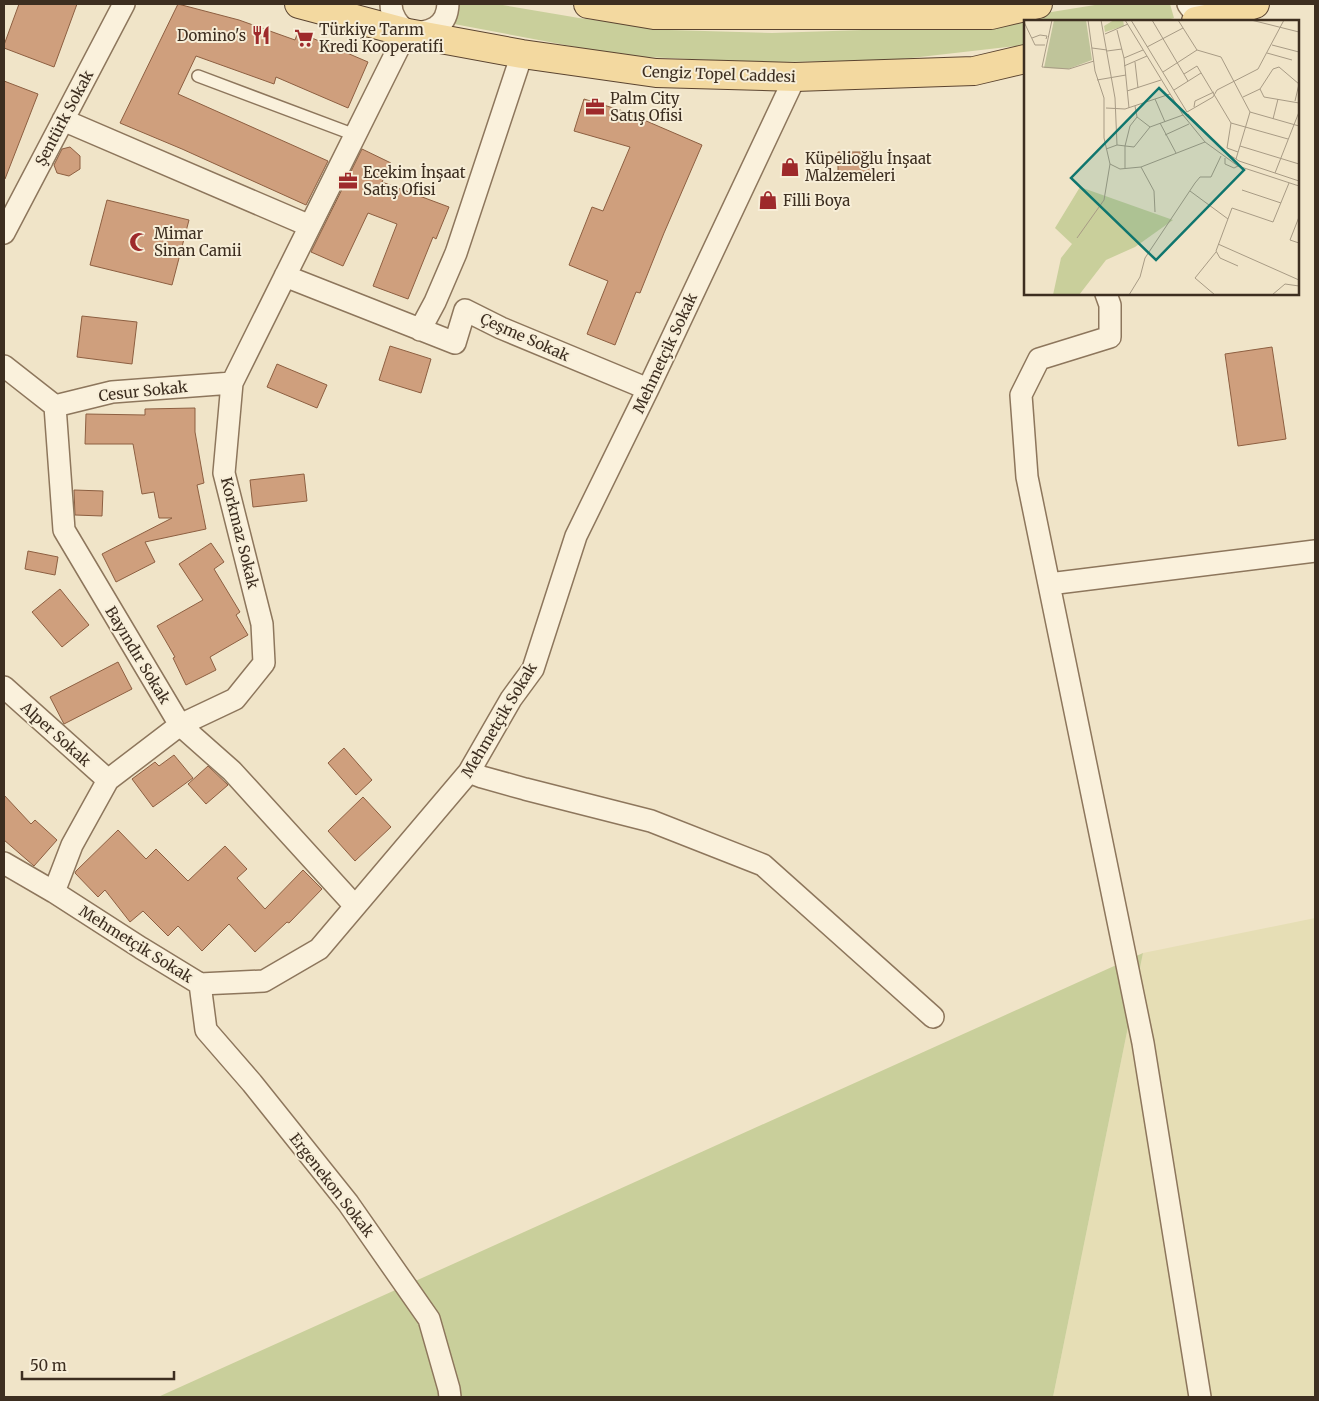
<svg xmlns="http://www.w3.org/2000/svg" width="1319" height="1401" font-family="Merriweather,serif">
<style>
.farmland{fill:#e6deb5}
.green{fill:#c9cf9b}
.building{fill:#cf9f7d;stroke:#8d5f41}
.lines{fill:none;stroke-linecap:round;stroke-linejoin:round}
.lane-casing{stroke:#8d765c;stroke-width:14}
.street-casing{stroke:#8d765c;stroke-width:24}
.primary-casing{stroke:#5b4430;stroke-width:30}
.lane{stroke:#faf1dc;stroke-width:11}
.street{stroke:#faf1dc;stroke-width:21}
.primary{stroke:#f3d9a0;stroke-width:28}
.labels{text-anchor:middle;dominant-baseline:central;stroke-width:4;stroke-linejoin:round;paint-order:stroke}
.poi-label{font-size:15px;fill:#3d2e20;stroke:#f7eed8;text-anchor:start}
.street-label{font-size:15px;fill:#3d2e20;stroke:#f7eed8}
.inset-road{fill:none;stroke:#a89b85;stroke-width:1}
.view{fill:#0f766e;fill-opacity:0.15;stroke:#0f766e;stroke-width:2.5}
.inset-edge{fill:none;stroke:#3d2e20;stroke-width:2.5}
</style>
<rect width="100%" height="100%" fill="#f0e4c8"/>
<path class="farmland" d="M 1315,918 L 1315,1397 L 1053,1397 L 1143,953 Z"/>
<path class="green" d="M 459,4 L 497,4 L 579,18 L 670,30 L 772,33 L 893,29 L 990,22 L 1101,4 L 1170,4 L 1174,18 L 1163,21 L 1025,21 L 1025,45 L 885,61 L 756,62 L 624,56 L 454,24 Z
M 1143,953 L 1053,1397 L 158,1397 Z"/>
<path class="building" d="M 19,4 L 77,4 L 54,67 L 4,48 L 4,45 Z
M 178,4 L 239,20 L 295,40 L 298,32 L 368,62 L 348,108 L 276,77 L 274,84 L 196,56 L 178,94 L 328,161 L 306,205 L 182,149 L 120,123 Z
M 4,81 L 38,94 L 5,179 L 4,179 Z
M 584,99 L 623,111 L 702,145 L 664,233 L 640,293 L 636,292 L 615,345 L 587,334 L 608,281 L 569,265 L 592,207 L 603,211 L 630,147 L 574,131 Z
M 70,147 L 80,156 L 80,169 L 69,176 L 57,173 L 54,165 L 62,149 Z
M 362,149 L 391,163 L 382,182 L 449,207 L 436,239 L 433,237 L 408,299 L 373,286 L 397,224 L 368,213 L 343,266 L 311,252 Z
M 838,152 L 871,152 L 872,179 L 838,180 Z
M 107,200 L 189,220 L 172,285 L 90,265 Z
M 82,316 L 137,322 L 132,364 L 77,357 Z
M 390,346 L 431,359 L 421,393 L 379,380 Z
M 1272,347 L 1286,439 L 1238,446 L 1225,354 Z
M 277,364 L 327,385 L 317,408 L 267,387 Z
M 195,408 L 195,432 L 204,483 L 197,485 L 206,529 L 145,542 L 155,562 L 116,582 L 102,554 L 172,518 L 159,518 L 154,492 L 142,494 L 133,444 L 85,444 L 86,414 L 145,415 L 145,409 Z
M 304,474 L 307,501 L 253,507 L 250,480 Z
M 74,490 L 103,491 L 102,516 L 75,515 Z
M 211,543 L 224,562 L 214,569 L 240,612 L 236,615 L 248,635 L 210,657 L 216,670 L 186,685 L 173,658 L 175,657 L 157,626 L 203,600 L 179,564 Z
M 28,551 L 58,557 L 55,575 L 25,569 Z
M 60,589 L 89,625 L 62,647 L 32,612 Z
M 118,662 L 132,689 L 64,724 L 50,697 Z
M 344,748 L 372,780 L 356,795 L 328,763 Z
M 174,755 L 193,778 L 153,807 L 132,779 L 155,762 L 159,766 Z
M 208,766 L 228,785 L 206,804 L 188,784 Z
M 4,795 L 31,824 L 35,820 L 57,840 L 34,866 L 4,840 Z
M 363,797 L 391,827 L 355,861 L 328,831 Z
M 118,830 L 146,859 L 156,849 L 188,881 L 225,846 L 247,869 L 237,878 L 265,909 L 303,870 L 322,889 L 289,923 L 287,922 L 255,952 L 229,924 L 202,951 L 178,926 L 168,936 L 143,911 L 130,922 L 105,890 L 98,897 L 75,873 L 76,871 Z"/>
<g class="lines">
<g class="lane-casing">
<path id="lane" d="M 198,76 L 355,135"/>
</g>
<g class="street-casing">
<path id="street" d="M 391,4 C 391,17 399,25 408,33 C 429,33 447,28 448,4
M 1188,4 C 1195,15 1205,18 1218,16
M 63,120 L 310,226
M 4,233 L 124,4
M 285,276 L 455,343 L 465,310 L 501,328 L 648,389
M 1106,294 L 1110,305 L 1110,337 L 1039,359 L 1021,395 L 1027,477 L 1143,1043 L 1200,1397
M 420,330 L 435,302 L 456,253 L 522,54
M 4,366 L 55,406 L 64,530 L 180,725 L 232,771 L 355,906
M 55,406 L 112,392 L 232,383
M 1049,584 L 1315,551
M 4,687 L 108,780
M 469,772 L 482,777 L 525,789 L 651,821 L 763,865 L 933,1017
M 4,863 L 54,892 L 141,948 L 200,984 L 264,981 L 319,949 L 469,772 L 511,699 L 533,669 L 576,536 L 648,389 L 795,77
M 54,892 L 72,845 L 108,780 L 180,725 L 235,699 L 264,663 L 262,624 L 224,473 L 232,383 L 399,47 L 408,33
M 200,984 L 206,1030 L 252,1083 L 348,1203 L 429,1319 L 449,1389 L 450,1397"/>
</g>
<g class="primary-casing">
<path id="primary" d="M 299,4 L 408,33 L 522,54 L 656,73 L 795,77 L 974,71 L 1025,59
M 588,4 L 654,15 L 991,15 L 1038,4
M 1196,21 L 1216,17 L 1255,4"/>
</g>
<use href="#lane" class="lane"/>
<use href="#street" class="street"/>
<use href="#primary" class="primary"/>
</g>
<defs>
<g id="restaurant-bare" transform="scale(1.5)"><path d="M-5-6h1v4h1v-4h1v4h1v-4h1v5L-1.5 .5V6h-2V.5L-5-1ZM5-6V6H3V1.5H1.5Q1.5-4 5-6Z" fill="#9e2a2b" stroke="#f7eed8" stroke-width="2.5" paint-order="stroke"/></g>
<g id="supermarket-bare" transform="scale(1.5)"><path d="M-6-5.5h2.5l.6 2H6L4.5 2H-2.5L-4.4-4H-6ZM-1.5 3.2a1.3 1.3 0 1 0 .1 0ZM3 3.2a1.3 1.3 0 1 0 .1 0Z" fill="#9e2a2b" stroke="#f7eed8" stroke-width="2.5" paint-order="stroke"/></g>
<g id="office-bare" transform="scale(1.5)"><path d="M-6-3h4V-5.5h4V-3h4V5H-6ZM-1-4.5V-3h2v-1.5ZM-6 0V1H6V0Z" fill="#9e2a2b" stroke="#f7eed8" stroke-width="2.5" paint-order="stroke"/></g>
<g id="shop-bare" transform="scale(1.5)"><path d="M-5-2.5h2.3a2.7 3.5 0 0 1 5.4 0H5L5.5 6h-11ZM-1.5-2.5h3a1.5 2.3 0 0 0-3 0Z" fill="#9e2a2b" stroke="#f7eed8" stroke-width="2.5" paint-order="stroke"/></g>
<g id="mosque-bare" transform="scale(1.5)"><path d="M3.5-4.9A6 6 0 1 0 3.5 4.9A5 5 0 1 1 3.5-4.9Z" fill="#9e2a2b" stroke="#f7eed8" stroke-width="2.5" paint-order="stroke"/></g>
</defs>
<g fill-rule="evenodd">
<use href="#restaurant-bare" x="261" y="35"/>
<use href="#supermarket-bare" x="304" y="38"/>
<use href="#office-bare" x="595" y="107"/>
<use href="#shop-bare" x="790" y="167"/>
<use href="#office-bare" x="348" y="181"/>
<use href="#shop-bare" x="768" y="200"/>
<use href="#mosque-bare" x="139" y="242"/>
</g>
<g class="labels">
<g class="poi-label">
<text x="319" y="29">Türkiye Tarım<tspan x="319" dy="17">Kredi Kooperatifi</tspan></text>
<text x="246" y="35" text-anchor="end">Domino's</text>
<text x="610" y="98">Palm City<tspan x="610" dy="17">Satış Ofisi</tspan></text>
<text x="805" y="158">Küpelioğlu İnşaat<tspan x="805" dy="17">Malzemeleri</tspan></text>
<text x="363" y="172">Ecekim İnşaat<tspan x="363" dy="17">Satış Ofisi</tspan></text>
<text x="783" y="200">Filli Boya</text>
<text x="154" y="233">Mimar<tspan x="154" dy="17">Sinan Camii</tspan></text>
</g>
<g class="street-label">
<text transform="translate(719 74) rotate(2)">Cengiz Topel Caddesi</text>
<text transform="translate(64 118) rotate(-62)">Şentürk Sokak</text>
<text transform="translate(525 337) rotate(24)">Çeşme Sokak</text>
<text transform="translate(665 353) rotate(-65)">Mehmetçik Sokak</text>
<text transform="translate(143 391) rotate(-6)">Cesur Sokak</text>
<text transform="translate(240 533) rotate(76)">Korkmaz Sokak</text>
<text transform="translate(138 655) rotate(59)">Bayındır Sokak</text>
<text transform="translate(499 720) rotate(-59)">Mehmetçik Sokak</text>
<text transform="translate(56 734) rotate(42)">Alper Sokak</text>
<text transform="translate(136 944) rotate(32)">Mehmetçik Sokak</text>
<text transform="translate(332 1185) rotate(52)">Ergenekon Sokak</text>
</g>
</g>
<g transform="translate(1024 20)">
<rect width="275" height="275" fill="#f0e4c8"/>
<path d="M 90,0 L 99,0 L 100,6 L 81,12 L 80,6 ZM 56,167 L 149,200 L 111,227 L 82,240 L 55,275 L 29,275 L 37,238 L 48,224 L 31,208 Z" fill="#c9cf9b"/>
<path d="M 30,0 L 62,0 L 68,40 L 44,49 L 20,48 Z" fill="#bfc49a"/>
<path class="inset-road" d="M 28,0 L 18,47 L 45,49 L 70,41M 64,0 L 71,51 L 80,78 L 80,118 L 86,144 L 96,149 L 117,147 L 181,122M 77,0 L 91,78 L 93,125M 101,0 L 159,95 L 181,122 L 214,146 L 275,166M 107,0 L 163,92M 128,0 L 164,61M 154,0 L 173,30 L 197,37 L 226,92 L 275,106M 227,0 L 275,12M 0,2 L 11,25 L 21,25M 93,10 L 100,38 L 105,88M 81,14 L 104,4M 8,18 L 16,15 L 23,16 L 22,19M 248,25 L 275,32M 123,27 L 159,8M 68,28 L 83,30M 83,31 L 98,29M 243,33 L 268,40M 100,38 L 119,30M 111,42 L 114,68M 100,46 L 123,36M 139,52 L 173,30M 160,54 L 173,46 L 207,103 L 264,119M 73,60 L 102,55M 236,69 L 249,49 L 255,47 L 275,64M 236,69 L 240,77 L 275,83M 150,70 L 177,53M 103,71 L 137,60M 219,77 L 236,69M 131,79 L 141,102M 271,81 L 275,64M 170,87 L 171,81 L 190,72M 82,88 L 101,89 L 146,74M 163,92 L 189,77 L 193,70 L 234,49 L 260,0M 164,94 L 198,130 L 215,141 L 275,161M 113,97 L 126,107M 249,99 L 254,79M 136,103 L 152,133M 207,103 L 203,128 L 214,132M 141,115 L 165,104M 216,126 L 275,144M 82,129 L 93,125 L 110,127 L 126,107 L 159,95M 201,138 L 201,144 L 210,148 L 214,146M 212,139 L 226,92M 117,147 L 130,171 L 131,192M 101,148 L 101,126 L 106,106 L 113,97 L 111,86M 251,153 L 275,92M 218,170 L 257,183M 166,171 L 204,199M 275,197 L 266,220 L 275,223M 53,218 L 80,180 L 86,144M 194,224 L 275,260M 214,246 L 196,238 L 192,231 L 208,188 L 249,202 L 265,163M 105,275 L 116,257 L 121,238 L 171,163 L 176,157 L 187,157 L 197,136M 191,275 L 171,258 L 192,232M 248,275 L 261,264 L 275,266"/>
<path class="view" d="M 135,68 L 220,150 L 132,240 L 47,158 Z"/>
<rect width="275" height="275" class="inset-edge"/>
</g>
<rect width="1319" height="1401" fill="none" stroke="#3d2e20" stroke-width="10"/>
<path d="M22 1371v8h152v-8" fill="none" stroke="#3d2e20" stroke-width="2.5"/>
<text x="30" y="1371" font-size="15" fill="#3d2e20" stroke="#f7eed8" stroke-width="4" paint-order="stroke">50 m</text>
</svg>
